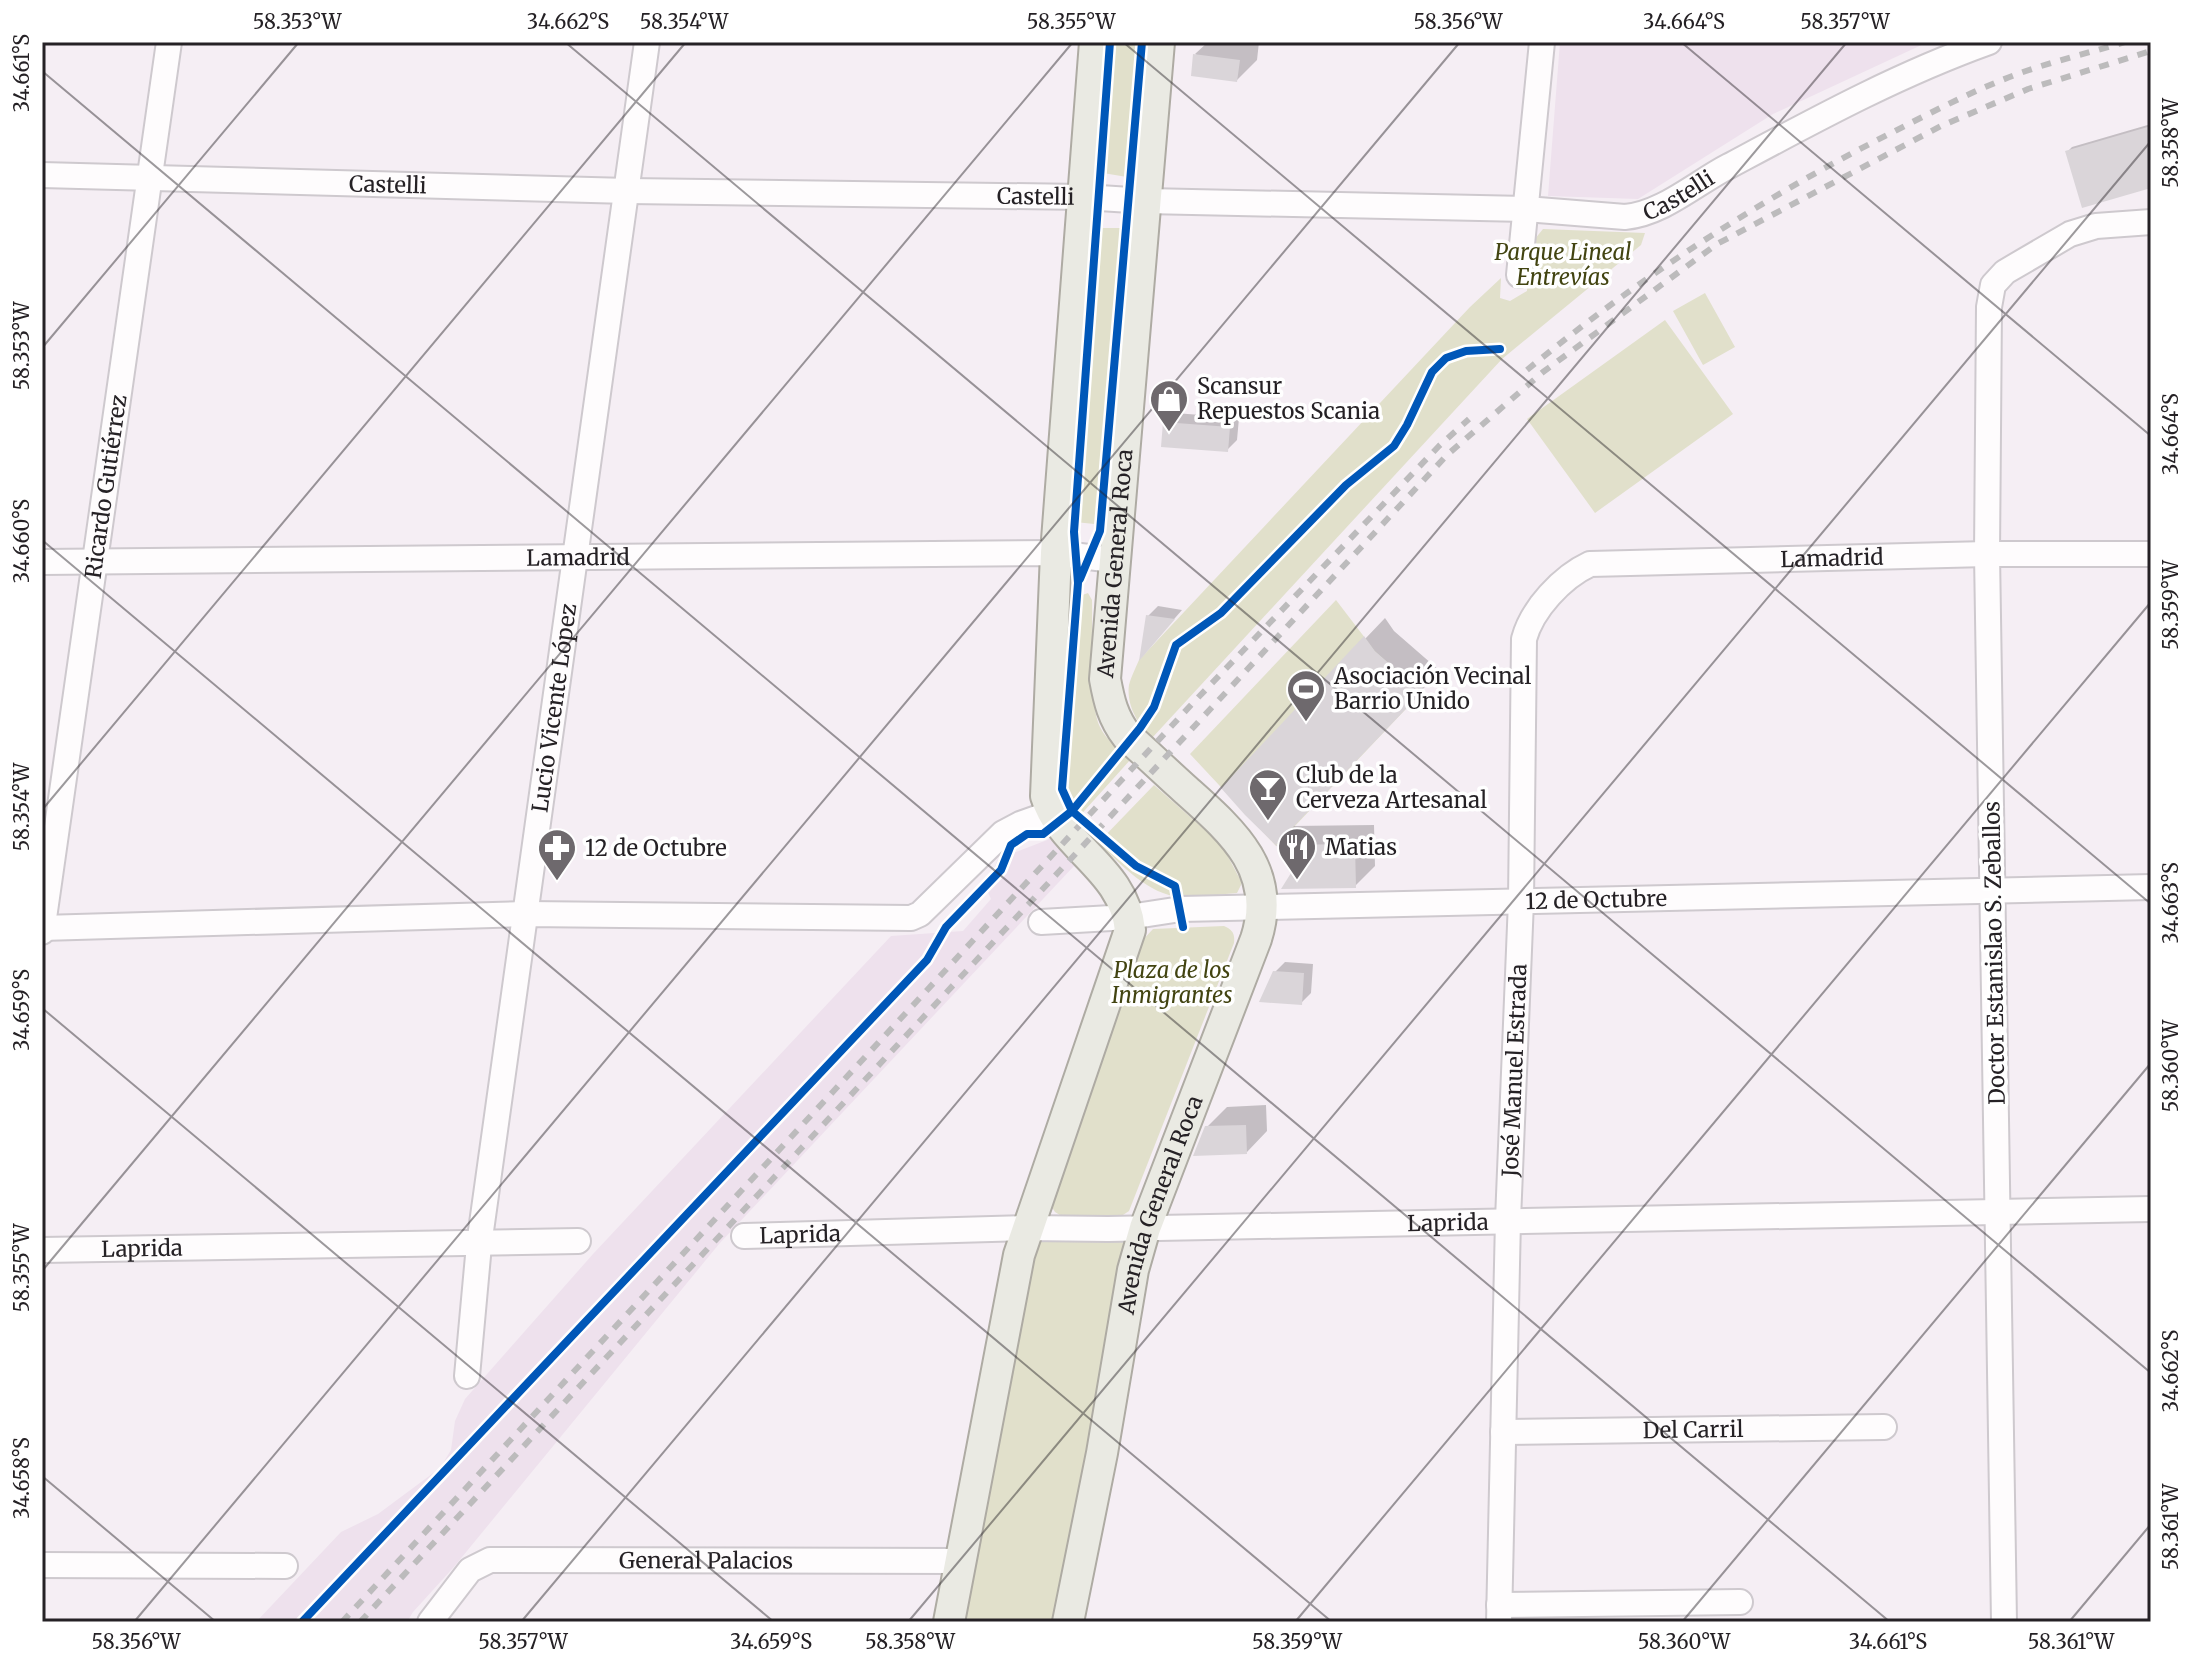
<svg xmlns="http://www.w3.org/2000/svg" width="2193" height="1664" font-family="Merriweather,serif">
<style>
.built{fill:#eee1ed}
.green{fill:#e1e0cb}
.shadow{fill:#0003}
.building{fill:#dad5d9}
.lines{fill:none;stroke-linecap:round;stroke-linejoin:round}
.minor-casing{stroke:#cec9ce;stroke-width:28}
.major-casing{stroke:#aeaba3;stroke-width:34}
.minor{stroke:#fefcfd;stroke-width:24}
.major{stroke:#eaeae3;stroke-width:30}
.rail{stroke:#bcbbbc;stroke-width:6;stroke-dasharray:10 10;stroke-linecap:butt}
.cycleway-casing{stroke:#fff;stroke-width:13}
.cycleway{stroke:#0057b8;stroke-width:8}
.ticks{fill:none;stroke:#252125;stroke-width:2;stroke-opacity:0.45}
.labels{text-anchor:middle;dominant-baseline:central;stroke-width:7;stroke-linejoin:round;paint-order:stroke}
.street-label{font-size:22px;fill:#252125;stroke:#fff}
.park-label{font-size:22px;font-style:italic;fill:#424411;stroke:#fff}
.poi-label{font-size:22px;fill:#252125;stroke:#fff;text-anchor:start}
.neatline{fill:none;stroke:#252125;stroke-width:3}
.ticks-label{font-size:20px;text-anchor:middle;fill:#252125}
</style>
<rect width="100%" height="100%" fill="#f5eef4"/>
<path class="built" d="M 1560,42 L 1928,42 L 1773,114 L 1638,199 L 1548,196 Z
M 1055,837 L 1074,866 L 719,1244 L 453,1568 L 413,1612 L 407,1622 L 256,1622 L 341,1532 L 378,1514 L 440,1468 L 451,1450 L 455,1421 L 465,1399 L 593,1254 L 891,936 L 963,931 L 991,899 L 986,888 L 998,859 Z"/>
<path class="green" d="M 1112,42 L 1143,42 L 1133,178 L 1103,173 Z
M 1097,228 L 1122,228 L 1104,525 L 1075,522 Z
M 1543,229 L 1645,233 L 1641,245 L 1502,359 L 1152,738 C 1138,726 1126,704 1129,685 C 1131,677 1136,667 1139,660 L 1470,307 L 1501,278 L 1500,298 L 1510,301 L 1527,291 L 1530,245 Z
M 1705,293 L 1735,347 L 1703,365 L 1673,311 Z
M 1665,320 L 1733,414 L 1595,513 L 1527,419 Z
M 1088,593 L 1092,600 C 1093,630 1088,702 1100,727 C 1106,740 1120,750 1131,759 L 1076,820 L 1062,809 L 1056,792 L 1071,599 Z
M 1336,600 L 1375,651 L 1422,692 L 1276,846 L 1190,754 Z
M 1154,785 L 1222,845 L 1242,883 L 1237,893 C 1219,894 1199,899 1181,897 C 1148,895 1121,864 1098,843 Z
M 1224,926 C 1233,930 1235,934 1234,943 L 1129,1211 L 1123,1215 L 1063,1217 L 1055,1212 L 1050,1204 L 1139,944 L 1153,929 Z
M 1027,1228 L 1145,1228 L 1068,1622 L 949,1622 Z"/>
<path class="shadow" d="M 1208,42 L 1259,42 L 1257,60 L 1237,80 L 1195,54 Z
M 2151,124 L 2151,186 L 2067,152 L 2072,147 Z
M 1175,413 L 1239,418 L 1237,440 L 1227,450 L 1165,423 Z
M 1158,606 L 1182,610 L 1148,649 L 1148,616 Z
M 1385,618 L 1394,631 L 1440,671 L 1293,826 L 1374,825 L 1375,866 L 1355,886 L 1299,865 L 1223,788 Z
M 1285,962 L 1313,964 L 1311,993 L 1301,1003 L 1275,972 Z
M 1266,1105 L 1267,1131 L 1247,1152 L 1207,1127 L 1227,1107 Z"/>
<path class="building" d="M 1193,54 L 1240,60 L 1237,82 L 1191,76 Z
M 2151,126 L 2151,188 L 2082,208 L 2065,151 Z
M 1163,422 L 1230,427 L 1228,452 L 1161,447 Z
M 1146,615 L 1175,619 L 1139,661 Z
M 1364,636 L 1375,651 L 1422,692 L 1276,845 L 1355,844 L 1356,888 L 1281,889 L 1296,865 L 1245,815 L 1221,788 Z
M 1273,971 L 1304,973 L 1302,1005 L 1259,1002 Z
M 1246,1125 L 1247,1154 L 1193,1156 L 1205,1126 Z"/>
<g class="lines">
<g class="minor-casing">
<g id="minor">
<path id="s1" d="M 42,175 L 628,191 L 1084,197 L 1146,201 L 1526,209 L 1625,217 C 1662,214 1696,183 1729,166 C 1815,120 1897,75 1989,42"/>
<path d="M 1519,275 L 1542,42"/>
<path id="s2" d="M 42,562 L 1056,553 L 1113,560"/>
<path id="s3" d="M 1041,922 L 1129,917 L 1181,909 L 2151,887"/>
<path d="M 42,928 L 527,914 L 911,918 L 920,914 L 1003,833 L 1020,824 L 1051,813"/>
<path id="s4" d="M 42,932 L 169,42"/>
<path id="s5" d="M 744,1236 L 1027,1228 L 1108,1229 L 2151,1209"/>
<path id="s6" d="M 42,1250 L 578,1241"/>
<path id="s7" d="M 467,1376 L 479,1245 L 647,42"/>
<path id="s8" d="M 1503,1432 L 1884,1427"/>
<path d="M 42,1565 L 285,1566"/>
<path d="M 1499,1605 L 1740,1602"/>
<path id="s9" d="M 430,1622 L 470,1570 L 490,1560 L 960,1561"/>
<path id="s10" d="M 1499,1622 L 1508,1220 L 1521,901 L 1524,639 C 1532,609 1562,577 1590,564 L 1987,554 L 2151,554"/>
<path d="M 2004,1622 L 1987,554 L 1989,307 L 1993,285 L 2005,272 L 2070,234 L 2096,226 L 2151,222"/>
</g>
</g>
<g class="major-casing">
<g id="major">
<path d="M 949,1622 L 1019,1255 L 1130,930 C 1124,868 1062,849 1046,796 L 1056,553 L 1095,42"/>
<path id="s11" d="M 1068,1622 L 1102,1453 L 1133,1270 L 1145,1228 L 1256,939 C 1278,871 1233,832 1187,791 C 1167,773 1147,754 1127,736 C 1113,718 1109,701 1105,679 L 1159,42"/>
</g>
</g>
<use href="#minor" class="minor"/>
<use href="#major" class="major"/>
<path class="rail" d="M 1527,370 C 1640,277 1762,198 1893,132 C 1936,110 1980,87 2026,71 C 2058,60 2092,52 2125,42
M 342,1622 L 1191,705 L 1439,446 L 1469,419
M 360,1622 L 1447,455 L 1543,372 L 1717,244 L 1941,126 L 2028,89 L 2151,51"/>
<g class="cycleway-casing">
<path id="cycleway" d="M 1110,42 L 1074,532 L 1078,583 L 1062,789 L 1072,811 L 1136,866 L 1175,886 L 1183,927
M 1080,579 L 1100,531 L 1142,42
M 302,1622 L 927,960 L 946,927 L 1001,870 L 1011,845 L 1027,834 L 1043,834 L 1072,811 L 1140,728 L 1154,707 L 1176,645 L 1221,613 L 1346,485 L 1394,446 L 1407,425 L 1432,372 L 1446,358 L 1466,351 L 1500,349"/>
</g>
<use href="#cycleway" class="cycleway"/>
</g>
<path class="ticks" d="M 565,42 L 2151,1373M 1123,42 L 2151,904M 1681,42 L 2151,436M 42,71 L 1890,1622M 42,348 L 299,42M 42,540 L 1332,1622M 42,810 L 686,42M 42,1008 L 774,1622M 42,1271 L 1073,42M 42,1476 L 216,1622M 134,1622 L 1460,42M 521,1622 L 1847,42M 908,1622 L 2151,141M 1295,1622 L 2151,602M 1682,1622 L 2151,1063M 2069,1622 L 2151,1524"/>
<defs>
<g id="shop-pin" transform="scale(2)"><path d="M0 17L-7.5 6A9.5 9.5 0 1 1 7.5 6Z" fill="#6e696d" stroke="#fff"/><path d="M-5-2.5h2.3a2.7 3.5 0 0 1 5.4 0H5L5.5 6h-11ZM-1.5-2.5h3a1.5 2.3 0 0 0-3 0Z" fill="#fff"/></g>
<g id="stadium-pin" transform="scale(2)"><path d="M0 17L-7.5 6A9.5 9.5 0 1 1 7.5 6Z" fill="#6e696d" stroke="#fff"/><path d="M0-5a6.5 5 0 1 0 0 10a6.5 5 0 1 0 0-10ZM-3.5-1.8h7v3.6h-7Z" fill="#fff"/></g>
<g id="bar-pin" transform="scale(2)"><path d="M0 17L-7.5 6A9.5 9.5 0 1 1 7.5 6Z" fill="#6e696d" stroke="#fff"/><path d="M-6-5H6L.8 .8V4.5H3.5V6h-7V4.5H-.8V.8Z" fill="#fff"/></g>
<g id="restaurant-pin" transform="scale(2)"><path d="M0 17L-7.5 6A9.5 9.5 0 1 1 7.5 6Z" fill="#6e696d" stroke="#fff"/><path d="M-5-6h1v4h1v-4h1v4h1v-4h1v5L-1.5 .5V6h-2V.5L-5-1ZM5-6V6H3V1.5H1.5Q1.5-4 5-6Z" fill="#fff"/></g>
<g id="pharmacy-pin" transform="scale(2)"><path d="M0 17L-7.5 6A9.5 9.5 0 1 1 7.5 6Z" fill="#6e696d" stroke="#fff"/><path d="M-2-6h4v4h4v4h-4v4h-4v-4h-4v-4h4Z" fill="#fff"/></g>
</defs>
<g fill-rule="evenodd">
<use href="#shop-pin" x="1169" y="399"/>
<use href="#stadium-pin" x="1306" y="689"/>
<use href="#bar-pin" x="1268" y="788"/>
<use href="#restaurant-pin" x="1297" y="847"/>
<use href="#pharmacy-pin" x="557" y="848"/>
</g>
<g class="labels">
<g class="street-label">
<text stroke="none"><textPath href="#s1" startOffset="346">Castelli</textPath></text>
<text stroke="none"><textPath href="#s1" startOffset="1642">Castelli</textPath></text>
<text stroke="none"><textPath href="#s1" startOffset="994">Castelli</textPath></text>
<text stroke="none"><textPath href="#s4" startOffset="450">Ricardo Gutiérrez</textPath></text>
<text stroke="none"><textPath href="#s2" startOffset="536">Lamadrid</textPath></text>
<text stroke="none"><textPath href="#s10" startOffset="1328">Lamadrid</textPath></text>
<text stroke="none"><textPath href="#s11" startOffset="1146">Avenida General Roca</textPath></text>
<text stroke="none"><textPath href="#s7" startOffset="674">Lucio Vicente López</textPath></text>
<text stroke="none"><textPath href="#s3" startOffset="556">12 de Octubre</textPath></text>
<text transform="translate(1994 953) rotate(-91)">Doctor Estanislao S. Zeballos</text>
<text stroke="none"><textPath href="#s10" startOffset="552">José Manuel Estrada</textPath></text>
<text stroke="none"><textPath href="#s11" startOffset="428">Avenida General Roca</textPath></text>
<text stroke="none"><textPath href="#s5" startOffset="704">Laprida</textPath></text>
<text stroke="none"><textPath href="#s5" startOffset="56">Laprida</textPath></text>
<text stroke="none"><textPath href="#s6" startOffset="100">Laprida</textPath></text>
<text stroke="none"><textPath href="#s8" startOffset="190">Del Carril</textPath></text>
<text stroke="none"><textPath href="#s9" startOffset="304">General Palacios</textPath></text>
</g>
<g class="park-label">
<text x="1563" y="252">Parque Lineal<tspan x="1563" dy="25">Entrevías</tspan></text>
<text x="1172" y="970">Plaza de los<tspan x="1172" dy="25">Inmigrantes</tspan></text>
</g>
<g class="poi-label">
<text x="1197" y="386">Scansur<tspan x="1197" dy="25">Repuestos Scania</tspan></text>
<text x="1334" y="676">Asociación Vecinal<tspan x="1334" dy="25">Barrio Unido</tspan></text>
<text x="1296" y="775">Club de la<tspan x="1296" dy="25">Cerveza Artesanal</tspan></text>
<text x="1325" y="847">Matias</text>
<text x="585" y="848">12 de Octubre</text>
</g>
</g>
<rect width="2193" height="1664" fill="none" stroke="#ffffff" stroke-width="88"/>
<rect x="44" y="44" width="2105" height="1576" class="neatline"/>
<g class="ticks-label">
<text x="297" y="29">58.353°W</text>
<text x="568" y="29">34.662°S</text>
<text x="684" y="29">58.354°W</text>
<text x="1071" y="29">58.355°W</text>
<text x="1458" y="29">58.356°W</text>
<text x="1684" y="29">34.664°S</text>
<text x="1845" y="29">58.357°W</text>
<text transform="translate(22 73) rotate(-90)" y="7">34.661°S</text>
<text transform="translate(2171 143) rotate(-90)" y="7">58.358°W</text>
<text transform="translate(22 346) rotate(-90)" y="7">58.353°W</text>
<text transform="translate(2171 434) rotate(-90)" y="7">34.664°S</text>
<text transform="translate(22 541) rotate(-90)" y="7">34.660°S</text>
<text transform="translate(2171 605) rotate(-90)" y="7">58.359°W</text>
<text transform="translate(22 807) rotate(-90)" y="7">58.354°W</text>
<text transform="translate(2171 903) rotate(-90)" y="7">34.663°S</text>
<text transform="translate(22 1010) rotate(-90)" y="7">34.659°S</text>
<text transform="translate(2171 1066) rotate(-90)" y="7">58.360°W</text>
<text transform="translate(22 1268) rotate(-90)" y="7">58.355°W</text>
<text transform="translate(2171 1371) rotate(-90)" y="7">34.662°S</text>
<text transform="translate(22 1478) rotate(-90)" y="7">34.658°S</text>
<text transform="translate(2171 1527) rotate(-90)" y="7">58.361°W</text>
<text x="136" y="1649">58.356°W</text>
<text x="523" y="1649">58.357°W</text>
<text x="771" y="1649">34.659°S</text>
<text x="910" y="1649">58.358°W</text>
<text x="1297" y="1649">58.359°W</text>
<text x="1684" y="1649">58.360°W</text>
<text x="1888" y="1649">34.661°S</text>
<text x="2071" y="1649">58.361°W</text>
</g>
</svg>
